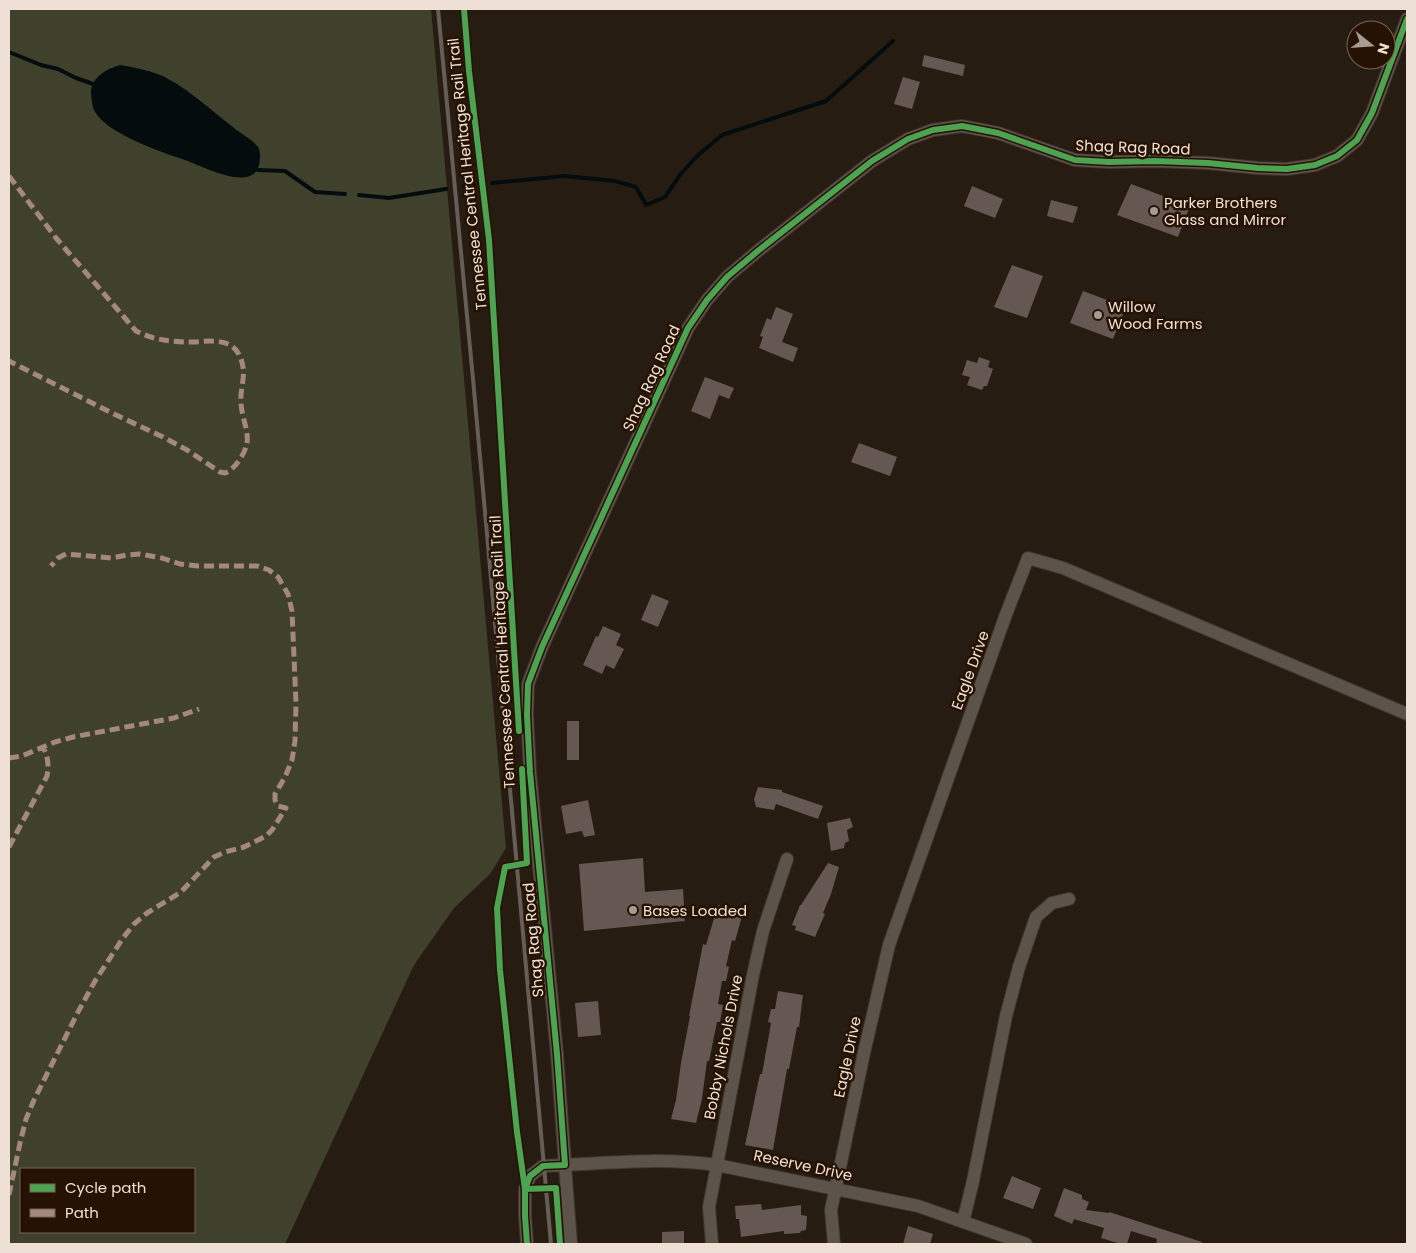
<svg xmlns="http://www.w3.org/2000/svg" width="1416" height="1253" font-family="Poppins,sans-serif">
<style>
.green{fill:#3f412c;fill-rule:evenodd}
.water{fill:#040c0d}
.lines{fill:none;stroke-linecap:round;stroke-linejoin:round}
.stream{stroke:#040c0d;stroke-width:4}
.building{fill:#655752}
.minor-casing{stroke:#403730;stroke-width:14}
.minor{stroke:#5c534b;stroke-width:12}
.rail{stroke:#665d57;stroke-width:4}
.quiet{stroke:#a5887d;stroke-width:5;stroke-dasharray:10 5;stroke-linecap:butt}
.cycleway-casing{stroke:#261202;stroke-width:9}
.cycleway{stroke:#4ca352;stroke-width:6}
.poi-dot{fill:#a99b91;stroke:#261202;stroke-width:2}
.labels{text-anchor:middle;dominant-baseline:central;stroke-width:5;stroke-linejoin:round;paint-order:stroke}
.street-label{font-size:15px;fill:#efe0d5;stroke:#261202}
.poi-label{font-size:15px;fill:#efe0d5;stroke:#261202;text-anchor:start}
</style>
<rect width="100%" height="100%" fill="#271c12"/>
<path class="green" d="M 9,9 L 431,9 L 506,848 L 490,874 L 454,908 L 414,965 L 285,1244 L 9,1244 ZM 21,1169 L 194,1169 L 194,1232 L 21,1232 Z"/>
<path class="water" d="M 120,65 C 134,67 147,70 160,75 C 166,77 171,81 177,84 C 197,97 215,113 234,128 C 240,133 253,140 258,147 C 261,152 260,159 259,165 C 252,193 202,166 185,160 C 161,152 105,133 94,110 C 92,106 92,100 91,95 C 90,78 106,69 120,65 Z"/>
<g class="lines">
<path class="stream" d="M 9,52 L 41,65 L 58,69 L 76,78 L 93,84
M 258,170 L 285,171 L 315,192 L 345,194
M 492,183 L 565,176 L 615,181 L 636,187 L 646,205 L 665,197 L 680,175 L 697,156 L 722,135 L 826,101 L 893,41
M 464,186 L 474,185
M 359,195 L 389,198 L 446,189"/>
</g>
<path class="building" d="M 924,55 L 965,65 L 963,76 L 922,66 Z
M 903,77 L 920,82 L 912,109 L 894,104 Z
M 1131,184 L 1190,206 L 1178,237 L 1117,215 Z
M 972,186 L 1003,199 L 995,218 L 964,206 Z
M 1051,200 L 1078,207 L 1073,223 L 1047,216 Z
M 1012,265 L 1043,276 L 1027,318 L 994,307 Z
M 1083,291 L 1126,307 L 1113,339 L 1070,323 Z
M 776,307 L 793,314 L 782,342 L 798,348 L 793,362 L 759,348 L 763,337 L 760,336 L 767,318 L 771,320 Z
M 979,357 L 990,361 L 988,367 L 993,369 L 987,386 L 984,386 L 982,390 L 967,385 L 970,377 L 962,375 L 967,360 L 977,363 Z
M 705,377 L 734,388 L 729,399 L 719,395 L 710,419 L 691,411 Z
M 859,443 L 897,457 L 890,476 L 851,462 Z
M 652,594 L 669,601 L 658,627 L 641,620 Z
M 603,626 L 621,634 L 616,645 L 624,649 L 614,669 L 606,665 L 602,674 L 583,665 L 596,636 L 598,637 Z
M 567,721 L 579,721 L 579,760 L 567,760 Z
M 758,787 L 782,790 L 782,792 L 823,806 L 818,819 L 776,804 L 774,810 L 756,807 L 754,799 Z
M 588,800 L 595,835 L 584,837 L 582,831 L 566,834 L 561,806 Z
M 850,818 L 853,827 L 847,830 L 849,841 L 845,843 L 844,848 L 831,851 L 827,823 Z
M 643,858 L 645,892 L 683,889 L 685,921 L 584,931 L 579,864 Z
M 828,863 L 839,867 L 831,894 L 823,913 L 825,914 L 815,937 L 795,930 L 796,926 L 792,925 L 800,905 L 801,905 Z
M 718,905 L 743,913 L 735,941 L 732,940 L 726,966 L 729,967 L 726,981 L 722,981 L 718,1004 L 723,1005 L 720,1022 L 717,1022 L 709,1061 L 707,1061 L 702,1099 L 696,1123 L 671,1119 L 676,1100 L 681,1063 L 690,1016 L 689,1016 L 703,944 L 706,945 Z
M 778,991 L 803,995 L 799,1027 L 797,1027 L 789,1069 L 787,1069 L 773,1150 L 745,1145 L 760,1074 L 762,1074 L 771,1023 L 768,1022 L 771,1009 L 775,1009 Z
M 598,1001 L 601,1035 L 578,1037 L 575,1003 Z
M 1012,1176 L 1041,1188 L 1033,1209 L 1003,1198 Z
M 1064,1188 L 1082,1195 L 1082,1199 L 1089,1202 L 1086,1210 L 1109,1213 L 1109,1212 L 1202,1242 L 1202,1244 L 1156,1244 L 1157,1239 L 1131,1231 L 1127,1244 L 1121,1244 L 1101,1238 L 1104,1228 L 1074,1219 L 1072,1224 L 1054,1216 Z
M 761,1204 L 762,1210 L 801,1205 L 801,1215 L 807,1216 L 806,1230 L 801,1231 L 800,1233 L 784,1234 L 784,1231 L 741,1237 L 739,1219 L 736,1219 L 735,1206 Z
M 908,1226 L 933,1234 L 930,1244 L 903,1244 Z
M 684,1231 L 684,1244 L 662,1244 L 662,1232 Z"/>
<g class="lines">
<g class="minor-casing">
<path id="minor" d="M 963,1222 L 973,1181 L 1006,1016 L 1019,967 L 1036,917 L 1052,903 L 1069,899
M 527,1244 L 525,1216 L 525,1189 L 530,1176 L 543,1166 L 565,1165 L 557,1054 L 530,772 L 527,715 L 528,684 L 542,647 L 688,328 L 707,300 L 727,277 L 759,250 L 872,161 L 908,139 L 933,130 L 962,126 L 998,133 L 1075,160 L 1109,162 L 1155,161 L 1208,163 L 1258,168 L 1287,169 L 1315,165 L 1337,156 L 1357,140 L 1372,113 L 1407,19
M 571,1244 L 565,1165 C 616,1162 667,1158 717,1165 L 918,1206 L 1026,1244
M 712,1244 L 709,1207 L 753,975 L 763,931 L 787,859
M 834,1244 L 831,1210 L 864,1053 L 889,945 L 1005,617 L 1028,558 L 1063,568 L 1407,714"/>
</g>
<use href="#minor" class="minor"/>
<path class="rail" d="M 438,9 L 473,379 L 551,1244"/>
<path class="quiet" d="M 9,176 L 56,238 L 136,331 C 152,339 165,341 184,342 C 199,343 220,337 233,347 C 239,352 242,360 243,367 C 245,378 240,390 241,402 C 241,415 249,431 247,443 C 245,454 235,469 225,473 L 220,472 L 187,450 L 163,437 L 114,414 L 9,361
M 9,758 L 22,756 L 55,742 L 73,737 L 174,718 L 199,709
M 9,847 L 47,776 C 49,764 48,757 43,747
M 9,1195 L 20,1143 L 26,1119 L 34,1100 L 78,1012 L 95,981 L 123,938 L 134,924 L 147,913 L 181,892 L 214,857 L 225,852 L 244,847 L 266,836 L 272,830 L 286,808 L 278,806 L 275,800 L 275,794 L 285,777 L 292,760 L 295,741 L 296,703 L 292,611 L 288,594 L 278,577 L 269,570 L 257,566 L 198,566 L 180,564 L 162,558 L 140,554 L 127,555 L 112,558 L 66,554 L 58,558 L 51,566"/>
<g class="cycleway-casing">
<path id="cycleway" d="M 464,9 L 469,71 L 489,240 L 519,731
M 522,769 L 527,863 L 505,867 L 497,908 L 500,970 L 517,1132 L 525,1189 L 556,1188 L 560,1244
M 527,1244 L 525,1216 L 525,1189 L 530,1176 L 543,1166 L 565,1165 L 557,1054 L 530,772 L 527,715 L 528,684 L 542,647 L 688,328 L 707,300 L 727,277 L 759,250 L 872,161 L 908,139 L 933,130 L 962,126 L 998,133 L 1075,160 L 1109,162 L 1155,161 L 1208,163 L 1258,168 L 1287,169 L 1315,165 L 1337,156 L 1357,140 L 1372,113 L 1407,19"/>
</g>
<use href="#cycleway" class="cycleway"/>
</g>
<g class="poi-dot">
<circle cx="1154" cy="211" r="5"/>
<circle cx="1098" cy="315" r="5"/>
<circle cx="633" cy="910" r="5"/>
</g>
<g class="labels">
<g class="street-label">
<text transform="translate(1133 147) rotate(2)">Shag Rag Road</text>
<text transform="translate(467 174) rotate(-96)">Tennessee Central Heritage Rail Trail</text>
<text transform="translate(651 378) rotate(-65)">Shag Rag Road</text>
<text transform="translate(502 652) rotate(-93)">Tennessee Central Heritage Rail Trail</text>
<text transform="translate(970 670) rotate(-70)">Eagle Drive</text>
<text transform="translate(533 940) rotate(-95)">Shag Rag Road</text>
<text transform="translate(723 1047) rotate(-79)">Bobby Nichols Drive</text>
<text transform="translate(847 1057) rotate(-78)">Eagle Drive</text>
<text transform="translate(803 1165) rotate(12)">Reserve Drive</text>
</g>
<g class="poi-label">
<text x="1164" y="202">Parker Brothers<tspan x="1164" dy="17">Glass and Mirror</tspan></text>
<text x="1108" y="306">Willow<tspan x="1108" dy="17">Wood Farms</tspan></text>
<text x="643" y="910">Bases Loaded</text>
</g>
</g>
<rect width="1416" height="1253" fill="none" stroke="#efe0d5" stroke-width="20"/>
<rect x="20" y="1168" width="175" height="65" fill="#261202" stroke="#766456"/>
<rect x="30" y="1184" width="25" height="8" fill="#4ca352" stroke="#766456"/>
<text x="65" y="1193" font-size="15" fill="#efe0d5">Cycle path</text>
<rect x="30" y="1209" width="25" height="8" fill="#a5887d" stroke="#766456"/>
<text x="65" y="1218" font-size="15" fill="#efe0d5">Path</text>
<g transform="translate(1371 45) rotate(107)"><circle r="24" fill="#261202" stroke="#766456"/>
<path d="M0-4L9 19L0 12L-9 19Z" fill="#a99b91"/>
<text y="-8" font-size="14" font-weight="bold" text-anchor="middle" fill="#efe0d5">N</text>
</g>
</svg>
